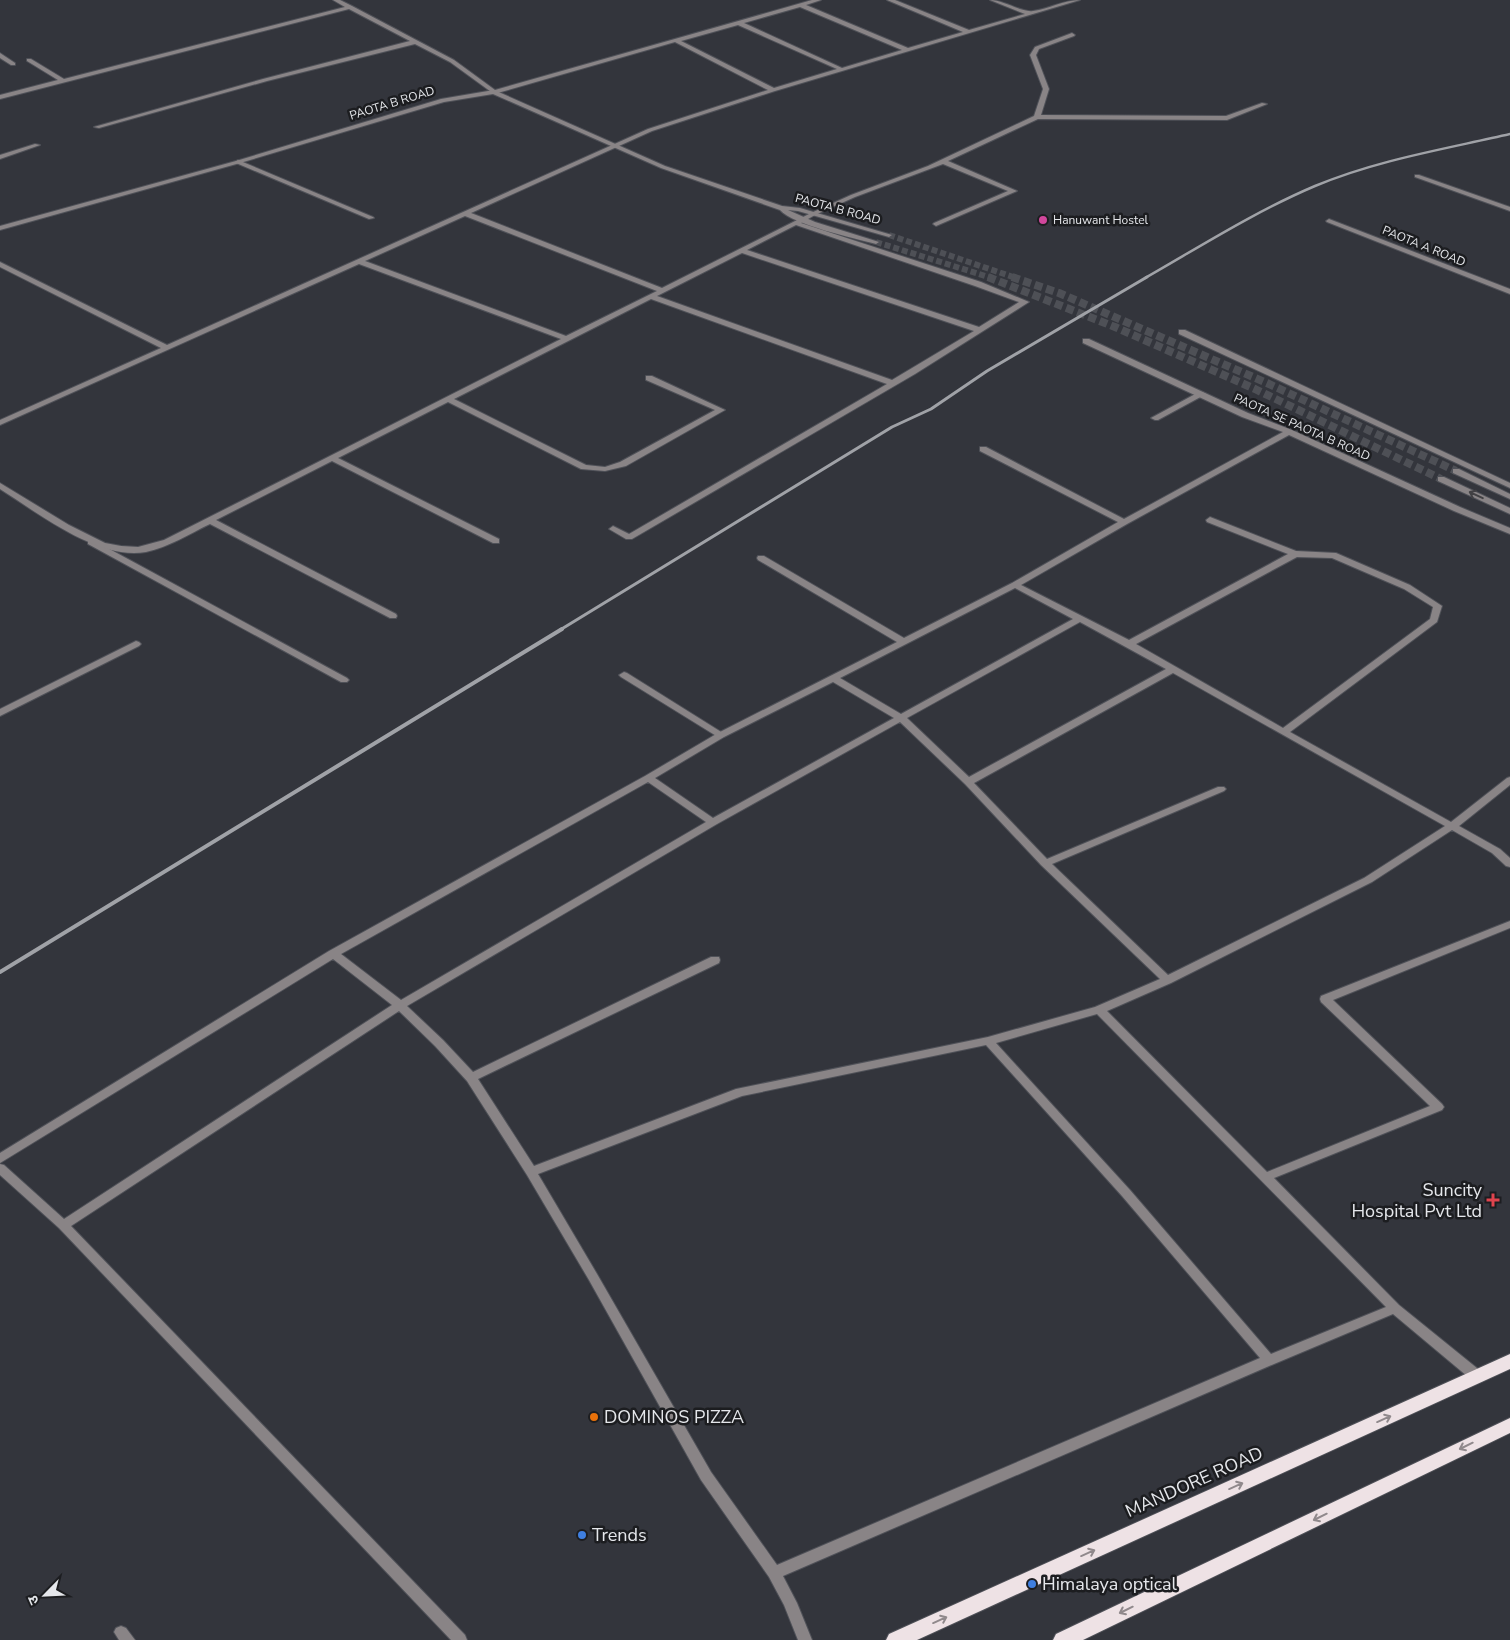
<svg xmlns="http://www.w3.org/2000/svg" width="1510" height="1640" font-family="'Nunito Sans','Noto Sans Devanagari',sans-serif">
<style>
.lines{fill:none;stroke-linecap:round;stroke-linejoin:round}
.tertiary-tunnel-far1{stroke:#4e5056;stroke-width:6;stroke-dasharray:6 3;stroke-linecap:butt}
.tertiary-tunnel{stroke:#4e5056;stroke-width:8;stroke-dasharray:8 4;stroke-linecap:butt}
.service-casing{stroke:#4f5158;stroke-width:2}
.minor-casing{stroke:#4f5158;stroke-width:2}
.tertiary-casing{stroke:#4f5158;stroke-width:2}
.trunk-casing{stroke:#4f5158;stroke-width:2}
.service{fill:#898486;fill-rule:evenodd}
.minor{fill:#898486;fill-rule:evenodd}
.tertiary{fill:#898486;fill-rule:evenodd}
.trunk{fill:#eee2e5;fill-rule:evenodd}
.rail-far2{stroke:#a0a2a7;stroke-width:2.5}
.rail-far1{stroke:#a0a2a7;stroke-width:3}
.rail{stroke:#a0a2a7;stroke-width:4}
.oneway{stroke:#424144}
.oneway2{stroke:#90898c}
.hotel-dot{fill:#d1479c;stroke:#1c1d20;stroke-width:2}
.health-dot{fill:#e0444e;stroke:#1c1d20;stroke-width:2}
.food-dot{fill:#e8710a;stroke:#1c1d20;stroke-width:2}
.shop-dot{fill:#3f7fe0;stroke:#1c1d20;stroke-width:2}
.labels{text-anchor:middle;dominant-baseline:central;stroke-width:5;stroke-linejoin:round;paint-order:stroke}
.far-street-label{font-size:12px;fill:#e5e7eb;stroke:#1c1d20}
.far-poi-label{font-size:12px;fill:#e5e7eb;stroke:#1c1d20;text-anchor:start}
.near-poi-label{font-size:18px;fill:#e5e7eb;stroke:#1c1d20;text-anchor:start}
.near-street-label{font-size:18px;fill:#e5e7eb;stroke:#1c1d20}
</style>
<rect width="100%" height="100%" fill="#33353c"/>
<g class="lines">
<path class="tertiary-tunnel-far1" d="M 889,235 L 1016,278
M 876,242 L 992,278"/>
<path class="tertiary-tunnel" d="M 988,277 L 1115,327 L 1255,389 L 1441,479
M 1012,277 L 1059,293 L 1267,383 L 1456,471"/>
<g class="service-casing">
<path id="service" d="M 1072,33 L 1075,35 L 1074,36 L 1039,49 L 1036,55 L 1049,89 L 1041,115 L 1226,116 L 1262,103 L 1267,104 L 1227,120 L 1038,119 L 948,161 L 1017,191 L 936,226 L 933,224 L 934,223 L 1008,191 L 943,164 L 855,197 L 815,215 L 811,215 L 811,213 L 851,195 L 928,166 L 1034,116 L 1043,89 L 1030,55 L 1035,47 Z
M 238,160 L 373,217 L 374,218 L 369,219 L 236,163 L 235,162 Z
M 1199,392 L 1202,392 L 1206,394 L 1158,420 L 1155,420 L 1151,418 Z
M 91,539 L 347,678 L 349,680 L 347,682 L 341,682 L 88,544 L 88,540 Z
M 624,672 L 627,673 L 726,735 L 721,738 L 718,737 L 621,677 L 619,675 Z
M 121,1626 L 126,1628 L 135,1640 L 119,1640 L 114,1632 L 116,1628 Z"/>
</g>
<g class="minor-casing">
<path id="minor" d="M 333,0 L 340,0 L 352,6 L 454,60 L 495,90 L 812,0 L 821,0 L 806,5 L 908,48 L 963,32 L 887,0 L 895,0 L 969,30 L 1025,14 L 990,0 C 1004,0 1022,13 1033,11 C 1049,9 1063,0 1080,0 L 775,91 L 652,131 L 471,213 L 662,288 L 813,212 L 816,214 L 815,215 L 801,223 L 981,282 L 1029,302 L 915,374 L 632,539 L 626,539 L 609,529 L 613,526 L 629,534 L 887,384 L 651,299 L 454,399 L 586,465 L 605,467 L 620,462 L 715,410 L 646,380 L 646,376 L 652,376 L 725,410 L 626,466 L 605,471 L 581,469 L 448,402 L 338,458 L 499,539 L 499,543 L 493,543 L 332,461 L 216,520 L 396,614 L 397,616 L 396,618 L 390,618 L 210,524 C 189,534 169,547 146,552 C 99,561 38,513 0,489 L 0,483 L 69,525 L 105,543 L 121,546 L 138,547 L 164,540 L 561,339 L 359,264 L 0,425 L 0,420 L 161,348 L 0,267 L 0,262 L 167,345 L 648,129 L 768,90 L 675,42 L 494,94 L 450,62 L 415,44 L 267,81 L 99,128 L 94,127 L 263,79 L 410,41 L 349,9 L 0,99 L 0,95 L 58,80 L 27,61 L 27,59 L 31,59 L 64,79 L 345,7 ZM 800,7 L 902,50 L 842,68 L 744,23 ZM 738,25 L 837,69 L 774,88 L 681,41 ZM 465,216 L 657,291 L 566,336 L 365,261 ZM 796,225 L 975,286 L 1019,302 L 979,327 L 747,250 ZM 742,253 L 974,331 L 892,380 L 657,296 Z
M 0,53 L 15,63 L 15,65 L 11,65 L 0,58 Z
M 35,144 L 40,145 L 0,159 L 0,155 Z
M 1415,175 L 1419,175 L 1510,207 L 1510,211 L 1415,177 Z
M 1329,219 L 1510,289 L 1510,294 L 1327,222 L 1326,221 Z
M 1179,330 L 1185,330 L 1510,483 L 1510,488 L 1179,334 Z
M 1083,339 L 1089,339 L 1248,413 L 1292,430 L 1460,507 L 1510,528 L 1510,534 L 1454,511 L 1289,435 L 1127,524 L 1021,585 L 1129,640 L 1288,554 L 1207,522 L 1206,520 L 1210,517 L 1296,551 L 1336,553 L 1410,585 L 1442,606 L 1437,622 L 1290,732 L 1451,822 L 1507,778 L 1510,777 L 1510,785 L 1459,826 L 1500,849 L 1510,858 L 1510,867 L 1506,866 L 1492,853 L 1452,830 L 1372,882 L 1171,983 L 1107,1011 L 1267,1172 L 1430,1106 L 1321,1002 L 1320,999 L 1321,996 L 1510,921 L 1510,928 L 1333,1000 L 1442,1104 L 1444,1107 L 1442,1110 L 1274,1178 L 1399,1305 L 1483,1373 L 1484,1377 L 1483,1381 L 1478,1382 L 1473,1381 L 1393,1314 L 1274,1364 L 783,1576 L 797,1603 L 812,1640 L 798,1640 L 784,1605 L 769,1577 L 701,1480 L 589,1280 L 527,1175 L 467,1081 L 435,1046 L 399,1011 L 71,1226 L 465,1635 L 467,1640 L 451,1640 L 59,1228 L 0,1175 L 0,1164 L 4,1165 L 64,1219 L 392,1005 L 333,959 L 0,1163 L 0,1153 L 329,951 L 645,776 L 718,733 L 897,642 L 758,560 L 757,558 L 758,556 L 764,556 L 904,638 L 1012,583 L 1118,522 L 980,451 L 980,447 L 986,447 L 1124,519 L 1283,432 L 1242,417 L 1083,343 ZM 1297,557 L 1332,558 L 1404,589 L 1433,607 L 1430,619 L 1283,728 L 1136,644 ZM 1015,588 L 1073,619 L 901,714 L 840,678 ZM 1080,622 L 1166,669 L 969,777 L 907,718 ZM 1173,673 L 1445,826 L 1364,878 L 1168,975 L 1052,864 L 1224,791 L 1226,789 L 1224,787 L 1218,787 L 1047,859 L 974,783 ZM 833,682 L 894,718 L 713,818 L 655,778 L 724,737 ZM 900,722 L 965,784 L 1041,865 L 1160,979 L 1095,1007 L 988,1037 L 736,1089 L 534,1166 L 478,1079 L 719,963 L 720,960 L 719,957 L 711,957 L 473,1072 L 443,1040 L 407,1006 L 717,824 ZM 648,782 L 706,822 L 401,1000 L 341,954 ZM 1097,1014 L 1386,1307 L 1271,1354 L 1130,1190 L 996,1043 ZM 986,1045 L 1122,1196 L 1260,1358 L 777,1565 L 711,1472 L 597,1274 L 538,1174 L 742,1096 Z
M 136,641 L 139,642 L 141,644 L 139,646 L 0,716 L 0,709 Z"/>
</g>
<g class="tertiary-casing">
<path id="tertiary" d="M 494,90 L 665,166 L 782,206 L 800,208 L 892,235 L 889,237 L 798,211 L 788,210 L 815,222 L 879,242 L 876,244 C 854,238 793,225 780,210 L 661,168 L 493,94 L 444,102 L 240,163 L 0,230 L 0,226 L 236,161 L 441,99 Z
M 1453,469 L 1459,469 L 1510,494 L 1510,499 L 1453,473 Z
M 1438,477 L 1444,477 L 1510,508 L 1510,514 L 1438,481 Z"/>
</g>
<g class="trunk-casing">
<path id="trunk" d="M 1510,1354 L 1510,1369 L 917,1640 L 886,1640 L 889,1634 Z
M 1510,1418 L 1510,1433 L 1083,1640 L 1053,1640 L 1056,1634 Z"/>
</g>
<use href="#service" class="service"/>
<use href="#minor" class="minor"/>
<use href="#tertiary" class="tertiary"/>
<use href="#trunk" class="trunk"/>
<path class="rail-far2" d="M 1145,278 C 1201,246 1256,211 1315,186 C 1377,160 1445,149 1510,134"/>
<path class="rail-far1" d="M 560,630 L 892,427 L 931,409 L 987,371 L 1147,277"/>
<path class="rail" d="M 0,972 L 562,629"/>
</g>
<defs><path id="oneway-shaft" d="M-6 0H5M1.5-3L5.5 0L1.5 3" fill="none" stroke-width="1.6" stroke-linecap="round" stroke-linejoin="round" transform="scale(1.25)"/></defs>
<use class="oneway" href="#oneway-shaft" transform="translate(1476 495) rotate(-155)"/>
<g class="oneway2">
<use href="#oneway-shaft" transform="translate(1384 1419) rotate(-24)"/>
<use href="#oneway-shaft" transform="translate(1466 1446) rotate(154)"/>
<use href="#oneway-shaft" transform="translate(1236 1486) rotate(-24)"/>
<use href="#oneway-shaft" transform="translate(1320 1517) rotate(154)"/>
<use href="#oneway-shaft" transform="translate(1088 1553) rotate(-24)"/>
<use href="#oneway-shaft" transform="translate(1126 1610) rotate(154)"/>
<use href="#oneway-shaft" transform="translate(940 1620) rotate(-24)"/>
</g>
<circle class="hotel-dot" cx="1043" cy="220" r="5"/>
<path class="health-dot" d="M1490.5 1192.5h5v5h5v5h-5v5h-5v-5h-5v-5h5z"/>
<circle class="food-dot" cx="594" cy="1417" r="5"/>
<g class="shop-dot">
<circle cx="582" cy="1535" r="5"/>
<circle cx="1032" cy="1584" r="5"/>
</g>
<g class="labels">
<g class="far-street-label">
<text transform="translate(392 103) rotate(-17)">PAOTA B ROAD</text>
<text transform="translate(838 209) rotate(15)">PAOTA B ROAD</text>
<text transform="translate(1424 246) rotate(22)">PAOTA A ROAD</text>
<text transform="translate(1302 427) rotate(24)">PAOTA SE PAOTA B ROAD</text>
</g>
<g class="far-poi-label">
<text x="1053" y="220">Hanuwant Hostel</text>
</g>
<g class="near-poi-label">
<text x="1482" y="1190" text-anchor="end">Suncity<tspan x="1482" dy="21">Hospital Pvt Ltd</tspan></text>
<text x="604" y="1417">DOMINOS PIZZA</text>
<text x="592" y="1535">Trends</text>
<text x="1042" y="1584">Himalaya optical</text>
</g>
<g class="near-street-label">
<text transform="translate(1194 1482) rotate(-24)">MANDORE ROAD</text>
</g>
</g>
<g transform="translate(45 1595) rotate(246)" stroke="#1c1d20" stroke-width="4" paint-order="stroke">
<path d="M0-4L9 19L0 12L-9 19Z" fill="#e5e7eb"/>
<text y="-8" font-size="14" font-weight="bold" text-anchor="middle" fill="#e5e7eb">उ</text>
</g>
</svg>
